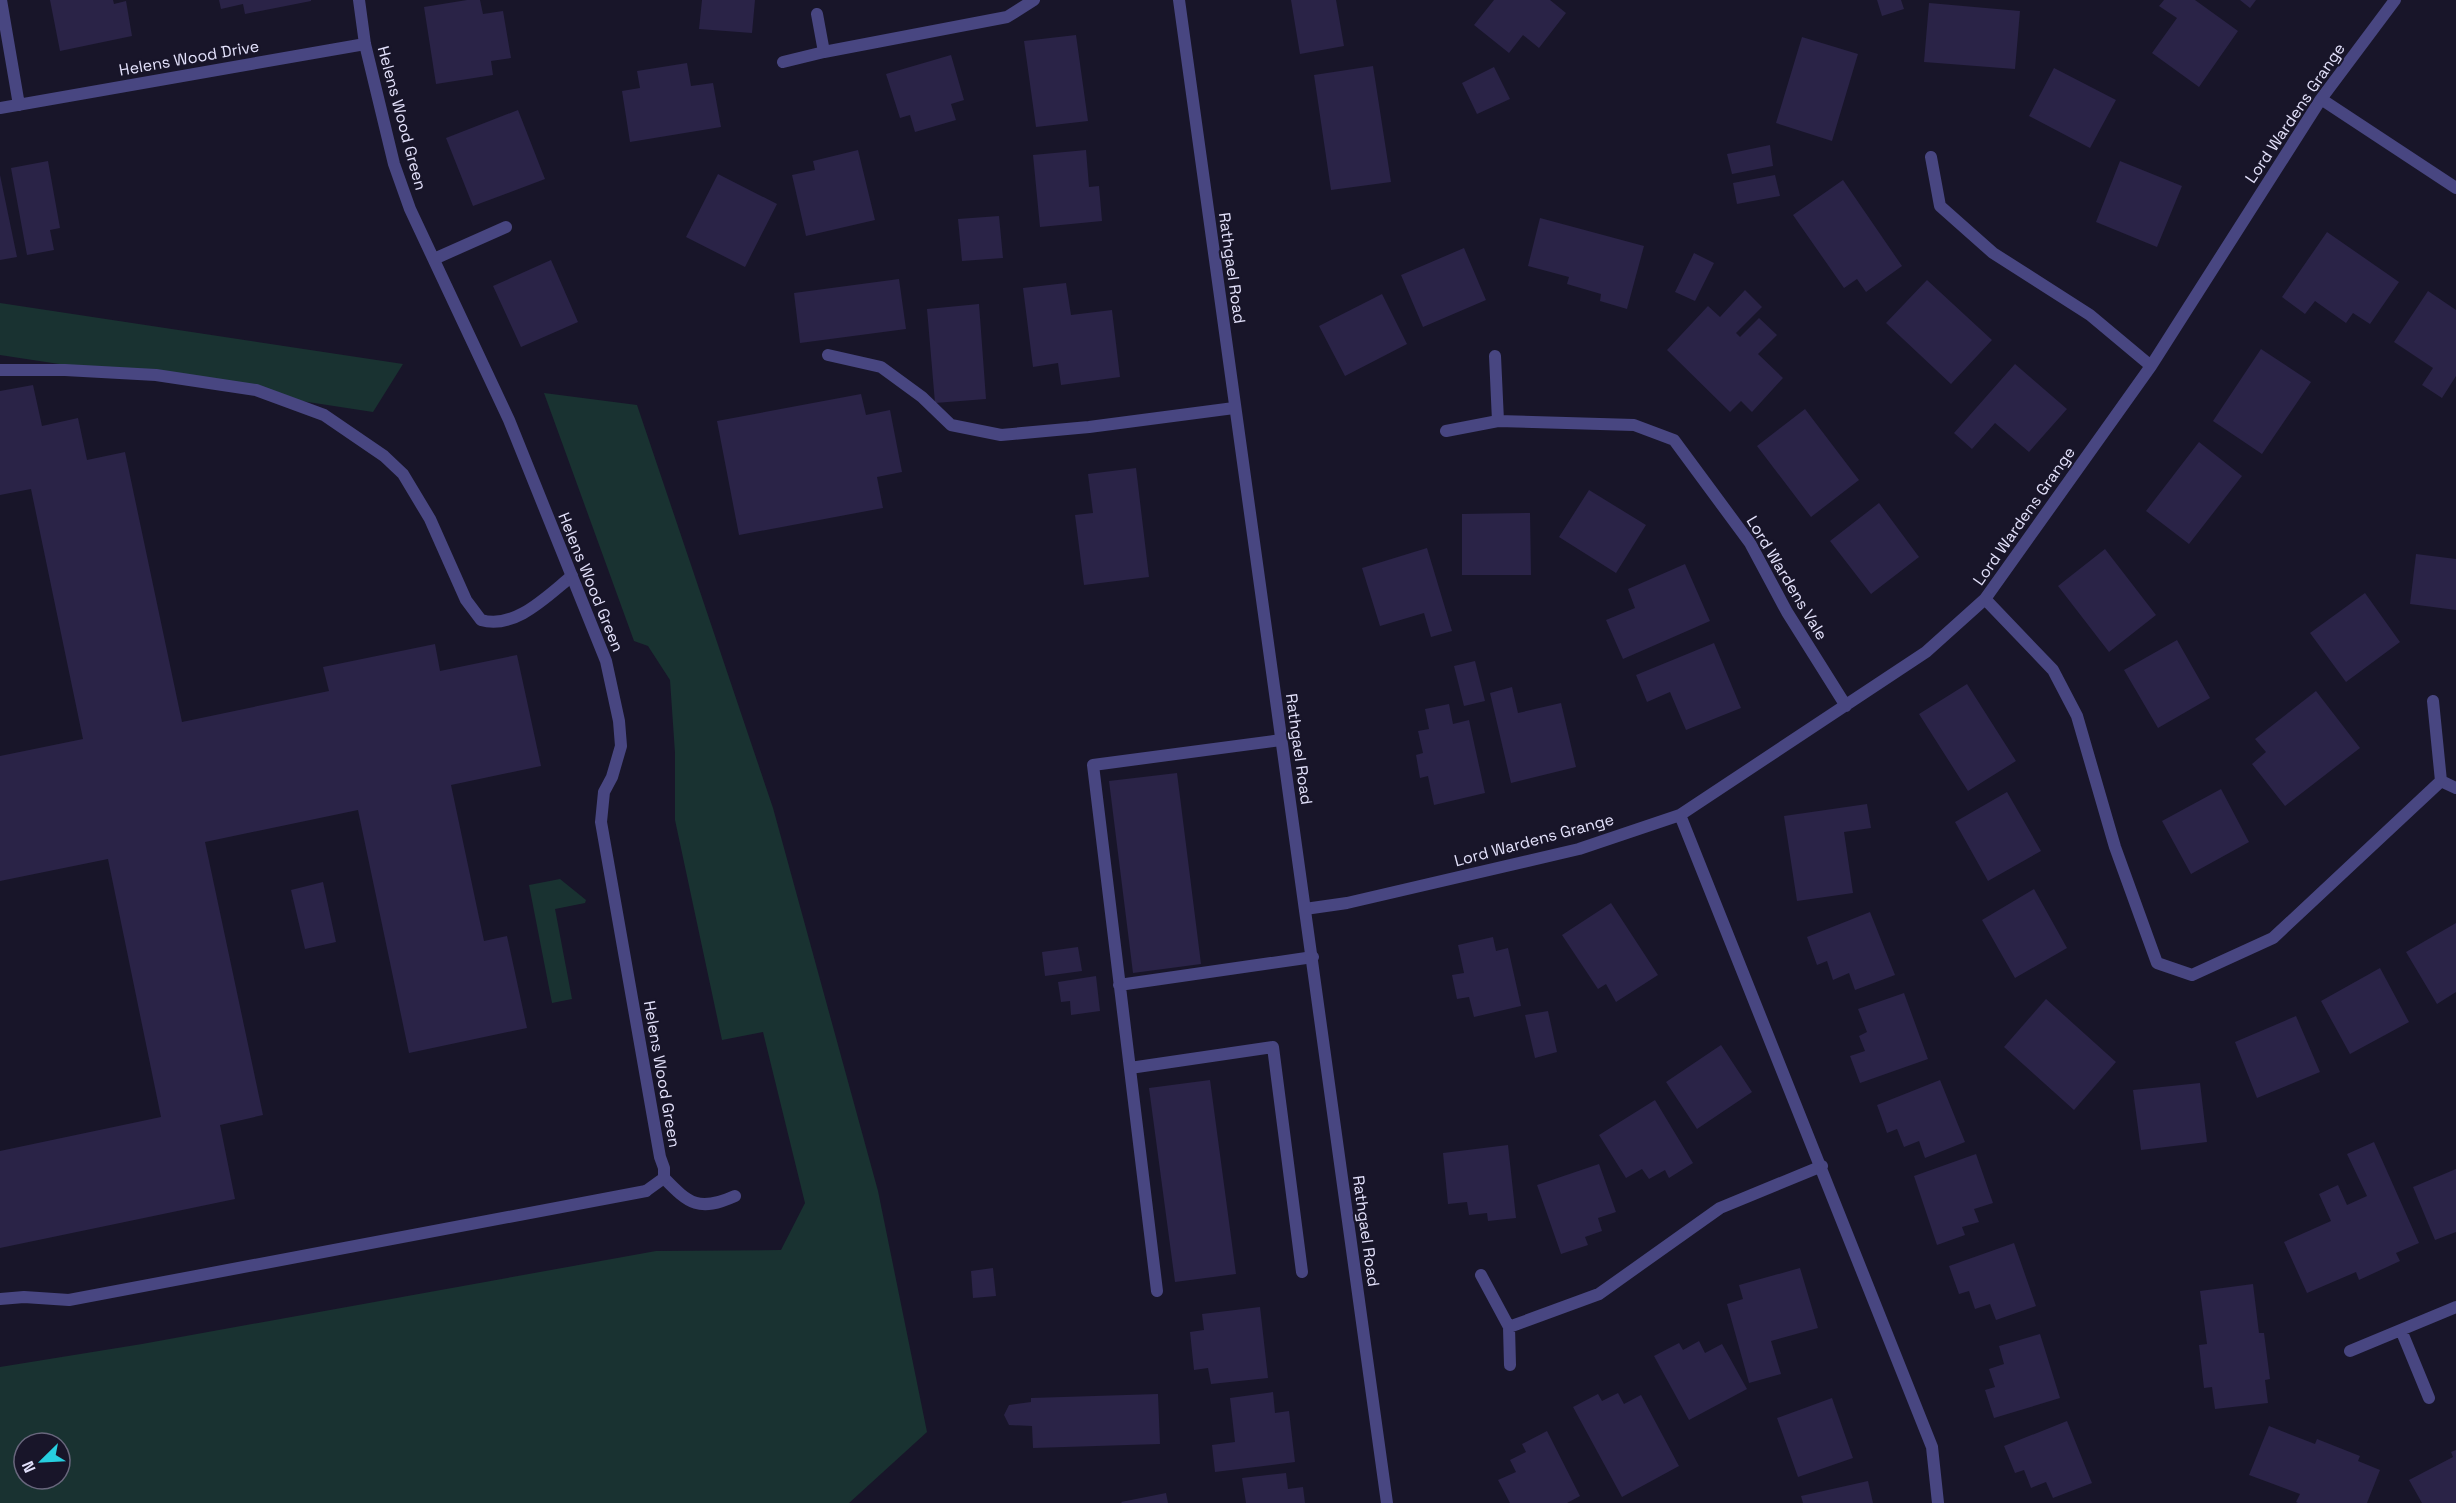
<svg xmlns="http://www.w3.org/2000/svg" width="2456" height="1503" font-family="'Space Grotesk',sans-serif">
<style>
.green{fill:#193231;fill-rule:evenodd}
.building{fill:#2a2347}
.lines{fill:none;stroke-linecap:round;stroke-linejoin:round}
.service{stroke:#484681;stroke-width:12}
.minor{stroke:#484681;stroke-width:12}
.tertiary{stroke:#484681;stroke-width:12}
.labels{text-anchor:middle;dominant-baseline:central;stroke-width:4.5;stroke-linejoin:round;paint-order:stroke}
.street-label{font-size:16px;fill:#e3e1fb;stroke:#181529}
</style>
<rect width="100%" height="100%" fill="#181529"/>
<path class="green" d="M 0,303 L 403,364 L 373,412 L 0,355 Z
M 544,393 L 637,405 L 773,808 L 878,1191 L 927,1432 L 849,1503 L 0,1503 L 0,1367 L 142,1344 L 656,1251 L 781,1250 L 805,1203 L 763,1032 L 722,1040 L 675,820 L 675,753 L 670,680 L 648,646 L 634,641 ZM 24,1443 L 60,1443 L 60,1479 L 24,1479 Z
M 560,879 L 586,900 L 585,903 L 555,909 L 572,999 L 552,1003 L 529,885 Z"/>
<path class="building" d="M 50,0 L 113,0 L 114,4 L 126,1 L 132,36 L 60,51 Z
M 219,0 L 311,0 L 311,1 L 245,14 L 243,4 L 221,9 Z
M 467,0 L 480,0 L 483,14 L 503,11 L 511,58 L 491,61 L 493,75 L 436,84 L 424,7 Z
M 702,0 L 755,0 L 752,33 L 699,29 Z
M 1291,0 L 1336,0 L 1344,46 L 1300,54 Z
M 1494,0 L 1550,0 L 1566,13 L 1539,48 L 1523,35 L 1509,53 L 1474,25 Z
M 1877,0 L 1901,0 L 1904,9 L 1882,16 Z
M 2164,0 L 2195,0 L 2238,31 L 2199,87 L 2152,53 L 2177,18 L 2159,6 Z
M 2240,0 L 2256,0 L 2250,8 Z
M 1929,3 L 2020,11 L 2015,69 L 1924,62 Z
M 1076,35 L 1088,121 L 1036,127 L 1024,41 Z
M 1802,37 L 1858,54 L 1832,141 L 1776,123 Z
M 951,55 L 964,100 L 951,104 L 956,120 L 915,132 L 910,115 L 900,118 L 886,74 Z
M 687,63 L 691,86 L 713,83 L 721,127 L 630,142 L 622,91 L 640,88 L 637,71 Z
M 1373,66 L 1391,182 L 1331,190 L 1314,75 Z
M 1494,67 L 1510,99 L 1477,114 L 1462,83 Z
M 2054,68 L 2116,100 L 2090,148 L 2029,116 Z
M 518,110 L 545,179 L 473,206 L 446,138 Z
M 1770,145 L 1773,166 L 1732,174 L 1727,154 Z
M 858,150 L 875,220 L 806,236 L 792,175 L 815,170 L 813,161 Z
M 1086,150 L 1089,187 L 1099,186 L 1102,221 L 1040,227 L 1033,155 Z
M 48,161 L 60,228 L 50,230 L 54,250 L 27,255 L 11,168 Z
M 2120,161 L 2182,186 L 2157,247 L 2096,222 Z
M 718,174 L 777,204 L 745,267 L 686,237 Z
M 0,175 L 17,257 L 0,260 Z
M 1775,175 L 1780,196 L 1737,204 L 1733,183 Z
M 1843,180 L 1902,266 L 1866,292 L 1857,279 L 1844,288 L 1793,215 Z
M 999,216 L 1003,258 L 962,261 L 958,219 Z
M 1540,218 L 1644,246 L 1627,309 L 1600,301 L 1601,294 L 1567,284 L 1569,277 L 1528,266 Z
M 2327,232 L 2399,282 L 2370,324 L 2353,313 L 2346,323 L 2315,301 L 2305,314 L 2282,297 Z
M 1464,248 L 1486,300 L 1423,327 L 1401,275 Z
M 1694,253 L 1714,263 L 1695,301 L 1675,292 Z
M 551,260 L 578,322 L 521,347 L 493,286 Z
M 899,279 L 906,329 L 800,343 L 794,293 Z
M 1927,280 L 1992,340 L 1951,384 L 1886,323 Z
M 1066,283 L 1071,315 L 1112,310 L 1120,377 L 1061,385 L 1058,363 L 1033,367 L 1023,288 Z
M 1745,290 L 1762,307 L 1736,333 L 1740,337 L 1759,318 L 1777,335 L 1758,354 L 1783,378 L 1752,412 L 1741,401 L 1730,412 L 1667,350 L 1708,306 L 1720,317 Z
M 2428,291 L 2456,310 L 2456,376 L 2442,398 L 2422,385 L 2433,368 L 2394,342 Z
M 1382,294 L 1407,344 L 1345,376 L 1319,326 Z
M 979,304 L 986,399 L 935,403 L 927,309 Z
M 2261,349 L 2311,382 L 2262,454 L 2213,421 Z
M 2015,364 L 2067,409 L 2029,452 L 1995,423 L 1972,449 L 1954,433 Z
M 33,385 L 42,426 L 78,418 L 87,460 L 125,452 L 182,722 L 329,691 L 323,667 L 435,644 L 440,671 L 517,655 L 541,766 L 451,785 L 484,941 L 507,936 L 527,1028 L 409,1053 L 358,810 L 205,842 L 263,1115 L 220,1125 L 235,1199 L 0,1248 L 0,1151 L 161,1117 L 108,859 L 0,881 L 0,756 L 83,739 L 31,489 L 0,495 L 0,391 Z
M 861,394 L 866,415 L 890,410 L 902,472 L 877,477 L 883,508 L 739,535 L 717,421 Z
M 1805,409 L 1859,480 L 1811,517 L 1757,446 Z
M 2199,442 L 2242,476 L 2189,544 L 2146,511 Z
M 1136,468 L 1149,577 L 1084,585 L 1075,515 L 1093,513 L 1088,474 Z
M 1589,490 L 1646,525 L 1616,573 L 1559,537 Z
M 1879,503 L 1919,557 L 1871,594 L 1830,541 Z
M 1530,513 L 1531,575 L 1462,575 L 1462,514 Z
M 1427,548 L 1452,631 L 1431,637 L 1424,613 L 1380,626 L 1362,568 Z
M 2105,549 L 2156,615 L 2109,652 L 2058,586 Z
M 2416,554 L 2456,559 L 2456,610 L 2410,604 Z
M 1685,564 L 1710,621 L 1623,659 L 1606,620 L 1635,608 L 1628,589 Z
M 2365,593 L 2400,642 L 2346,682 L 2310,633 Z
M 2177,640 L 2210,698 L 2158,728 L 2124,670 Z
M 1714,643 L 1741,708 L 1686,730 L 1670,692 L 1647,702 L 1636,675 Z
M 1475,661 L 1485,701 L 1464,706 L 1454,666 Z
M 1967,684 L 2016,761 L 1968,791 L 1919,714 Z
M 1512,687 L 1518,713 L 1561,703 L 1576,767 L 1511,783 L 1490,693 Z
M 2316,691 L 2360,748 L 2285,806 L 2252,764 L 2266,752 L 2255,739 Z
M 1449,704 L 1453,724 L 1469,720 L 1485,793 L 1434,805 L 1428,776 L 1420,778 L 1416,755 L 1423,753 L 1418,731 L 1429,729 L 1425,709 Z
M 1177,773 L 1201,964 L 1133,973 L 1109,781 Z
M 2221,789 L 2249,842 L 2191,874 L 2162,821 Z
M 2007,792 L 2041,851 L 1988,881 L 1955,822 Z
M 1867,804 L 1871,828 L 1844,832 L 1853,893 L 1797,901 L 1784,816 Z
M 323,882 L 336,942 L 305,949 L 291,890 Z
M 2034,889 L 2067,948 L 2015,978 L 1982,920 Z
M 1611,903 L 1658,975 L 1616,1002 L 1606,984 L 1598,989 L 1562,935 Z
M 1870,912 L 1895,975 L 1855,990 L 1849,973 L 1833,980 L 1827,961 L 1817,965 L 1807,937 Z
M 2456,923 L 2456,992 L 2437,1004 L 2406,952 Z
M 1493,937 L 1496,951 L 1508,948 L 1521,1006 L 1474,1017 L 1469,997 L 1457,999 L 1452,975 L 1464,973 L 1458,945 Z
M 1078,947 L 1082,971 L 1045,976 L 1042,952 Z
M 2380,968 L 2409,1022 L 2350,1054 L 2321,1001 Z
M 1096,976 L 1100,1011 L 1071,1015 L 1070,1001 L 1061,1002 L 1058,982 Z
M 1904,993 L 1928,1059 L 1860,1083 L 1850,1056 L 1865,1051 L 1859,1036 L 1867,1032 L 1858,1009 Z
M 2046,999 L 2116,1062 L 2074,1110 L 2004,1047 Z
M 1548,1011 L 1557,1052 L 1535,1058 L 1525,1015 Z
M 2296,1016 L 2320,1072 L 2257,1098 L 2235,1042 Z
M 1721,1045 L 1752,1092 L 1697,1129 L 1666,1082 Z
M 1210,1080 L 1236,1274 L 1175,1282 L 1149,1088 Z
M 1940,1080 L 1965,1142 L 1925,1158 L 1919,1141 L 1904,1147 L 1897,1129 L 1887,1133 L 1877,1105 Z
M 2200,1083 L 2207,1142 L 2141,1150 L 2133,1090 Z
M 1655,1100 L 1693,1163 L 1669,1178 L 1665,1170 L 1649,1179 L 1642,1169 L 1626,1178 L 1599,1135 Z
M 2374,1142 L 2419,1243 L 2396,1253 L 2400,1261 L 2359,1280 L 2356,1272 L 2307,1293 L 2284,1242 L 2331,1221 L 2319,1194 L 2338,1185 L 2347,1205 L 2367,1196 L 2347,1154 Z
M 1508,1145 L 1516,1218 L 1488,1221 L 1487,1213 L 1469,1215 L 1467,1202 L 1448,1204 L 1443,1153 Z
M 1976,1154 L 1993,1203 L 1974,1209 L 1979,1222 L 1962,1227 L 1965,1235 L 1937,1245 L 1914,1176 Z
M 1599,1164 L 1616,1212 L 1598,1218 L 1602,1231 L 1585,1237 L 1588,1245 L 1561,1254 L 1537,1185 Z
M 2456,1169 L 2456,1232 L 2435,1240 L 2413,1187 Z
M 2014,1243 L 2036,1306 L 1996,1320 L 1990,1304 L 1975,1309 L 1969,1291 L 1959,1294 L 1949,1266 Z
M 993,1268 L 996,1296 L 973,1298 L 971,1271 Z
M 1800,1268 L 1818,1328 L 1771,1341 L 1781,1374 L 1749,1383 L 1727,1304 L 1743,1299 L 1739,1285 Z
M 2253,1284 L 2259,1333 L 2264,1333 L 2270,1379 L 2265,1380 L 2268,1403 L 2215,1409 L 2212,1387 L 2204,1388 L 2199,1345 L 2207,1344 L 2200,1291 Z
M 1260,1307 L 1268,1378 L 1211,1384 L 1208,1368 L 1194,1370 L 1190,1332 L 1204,1330 L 1202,1314 Z
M 2040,1334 L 2060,1398 L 1994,1418 L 1985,1390 L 1995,1387 L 1989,1369 L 2004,1364 L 1999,1346 Z
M 1699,1341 L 1705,1353 L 1722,1344 L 1747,1389 L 1689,1420 L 1654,1356 L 1679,1343 L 1683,1350 Z
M 1273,1392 L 1275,1413 L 1289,1411 L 1295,1462 L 1215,1472 L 1212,1445 L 1235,1442 L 1230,1398 Z
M 1618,1393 L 1624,1404 L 1641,1395 L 1679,1466 L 1622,1497 L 1573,1407 L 1598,1394 L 1602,1401 Z
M 1158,1394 L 1160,1444 L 1033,1448 L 1032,1426 L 1009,1425 L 1004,1415 L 1009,1405 L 1031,1402 L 1031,1398 Z
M 1832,1398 L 1853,1458 L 1798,1477 L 1777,1418 Z
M 2067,1421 L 2092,1483 L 2053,1498 L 2046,1482 L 2031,1488 L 2024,1470 L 2015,1473 L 2004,1446 Z
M 2269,1426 L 2315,1444 L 2317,1439 L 2360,1456 L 2358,1461 L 2380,1470 L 2367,1503 L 2298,1503 L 2296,1502 L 2300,1494 L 2249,1475 Z
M 1547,1431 L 1580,1496 L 1567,1503 L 1510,1503 L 1498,1480 L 1516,1472 L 1510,1460 L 1526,1452 L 1522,1444 Z
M 2456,1450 L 2456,1503 L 2422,1503 L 2409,1480 L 2453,1457 L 2451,1452 Z
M 1286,1473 L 1288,1489 L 1303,1487 L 1305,1503 L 1246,1503 L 1242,1478 Z
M 1868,1481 L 1873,1503 L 1803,1503 L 1801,1496 Z
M 1166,1493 L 1168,1503 L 1122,1503 L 1121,1502 Z"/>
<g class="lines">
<path class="service" d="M 828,355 L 881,367 L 922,397 L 951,425 L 1001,435 L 1089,427 L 1234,408
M 0,370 L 65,370 L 156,375 L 256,390 L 324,415 L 384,456 L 403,474 L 430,519 L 466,600 L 481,620 C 515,630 547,596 572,576
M 664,1178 C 689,1204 699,1212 735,1196
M 0,1299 L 24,1297 L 69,1300 L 646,1191"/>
<path class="minor" d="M 1,0 L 19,105
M 359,0 L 365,44 L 394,164 L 410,209 L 509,420 L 606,661 L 619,721 L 621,746 L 612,777 L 604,792 L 601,822 L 660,1157 L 664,1168 L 664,1178 L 646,1191
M 817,14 L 824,52
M 783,62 L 824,52 L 1007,17 L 1034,0
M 2321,99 L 2456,188
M 0,108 L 365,44
M 1931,157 L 1940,206 L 1993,253 L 2090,315 L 2151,366
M 434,259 L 506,227
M 1495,356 L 1498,421
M 1446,431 L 1498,421 L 1634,425 L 1674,440 L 1750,543 L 1787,612 L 1846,706
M 1985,599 L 2053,670 L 2077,716 L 2115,847 L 2157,963 L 2192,975 L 2273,938 L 2441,781
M 2433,701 L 2441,781 L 2456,788
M 1680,815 L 1932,1447 L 1938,1503
M 1305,909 L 1347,903 L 1579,849 L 1680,815 L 1926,652 L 1985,599 L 2151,366 L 2321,99 L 2395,0
M 1119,985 L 1313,957
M 1130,1068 L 1273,1047 L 1302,1272
M 1481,1275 L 1509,1327 L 1510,1365
M 1157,1291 L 1093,765 L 1281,740
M 1509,1327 L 1599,1294 L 1720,1208 L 1822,1166
M 2401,1330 L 2429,1398
M 2350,1351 L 2456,1307"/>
<path class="tertiary" d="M 1179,0 L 1387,1503"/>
</g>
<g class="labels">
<g class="street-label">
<text transform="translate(189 58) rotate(-10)">Helens Wood Drive</text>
<text transform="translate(2295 113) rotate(-56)">Lord Wardens Grange</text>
<text transform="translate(402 118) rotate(75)">Helens Wood Green</text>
<text transform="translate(1232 268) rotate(82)">Rathgael Road</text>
<text transform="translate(2024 516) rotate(-55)">Lord Wardens Grange</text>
<text transform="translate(1787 578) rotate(59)">Lord Wardens Vale</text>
<text transform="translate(591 582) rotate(68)">Helens Wood Green</text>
<text transform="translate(1299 749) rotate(82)">Rathgael Road</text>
<text transform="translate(1534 840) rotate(-15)">Lord Wardens Grange</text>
<text transform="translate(662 1074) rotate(80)">Helens Wood Green</text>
<text transform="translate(1366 1231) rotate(82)">Rathgael Road</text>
</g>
</g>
<g transform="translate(42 1461) rotate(246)"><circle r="28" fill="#181529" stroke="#69677d" stroke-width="1.5"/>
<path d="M0-4.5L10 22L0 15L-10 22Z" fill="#27cfe0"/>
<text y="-9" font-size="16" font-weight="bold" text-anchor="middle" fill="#e3e1fb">N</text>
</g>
</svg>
